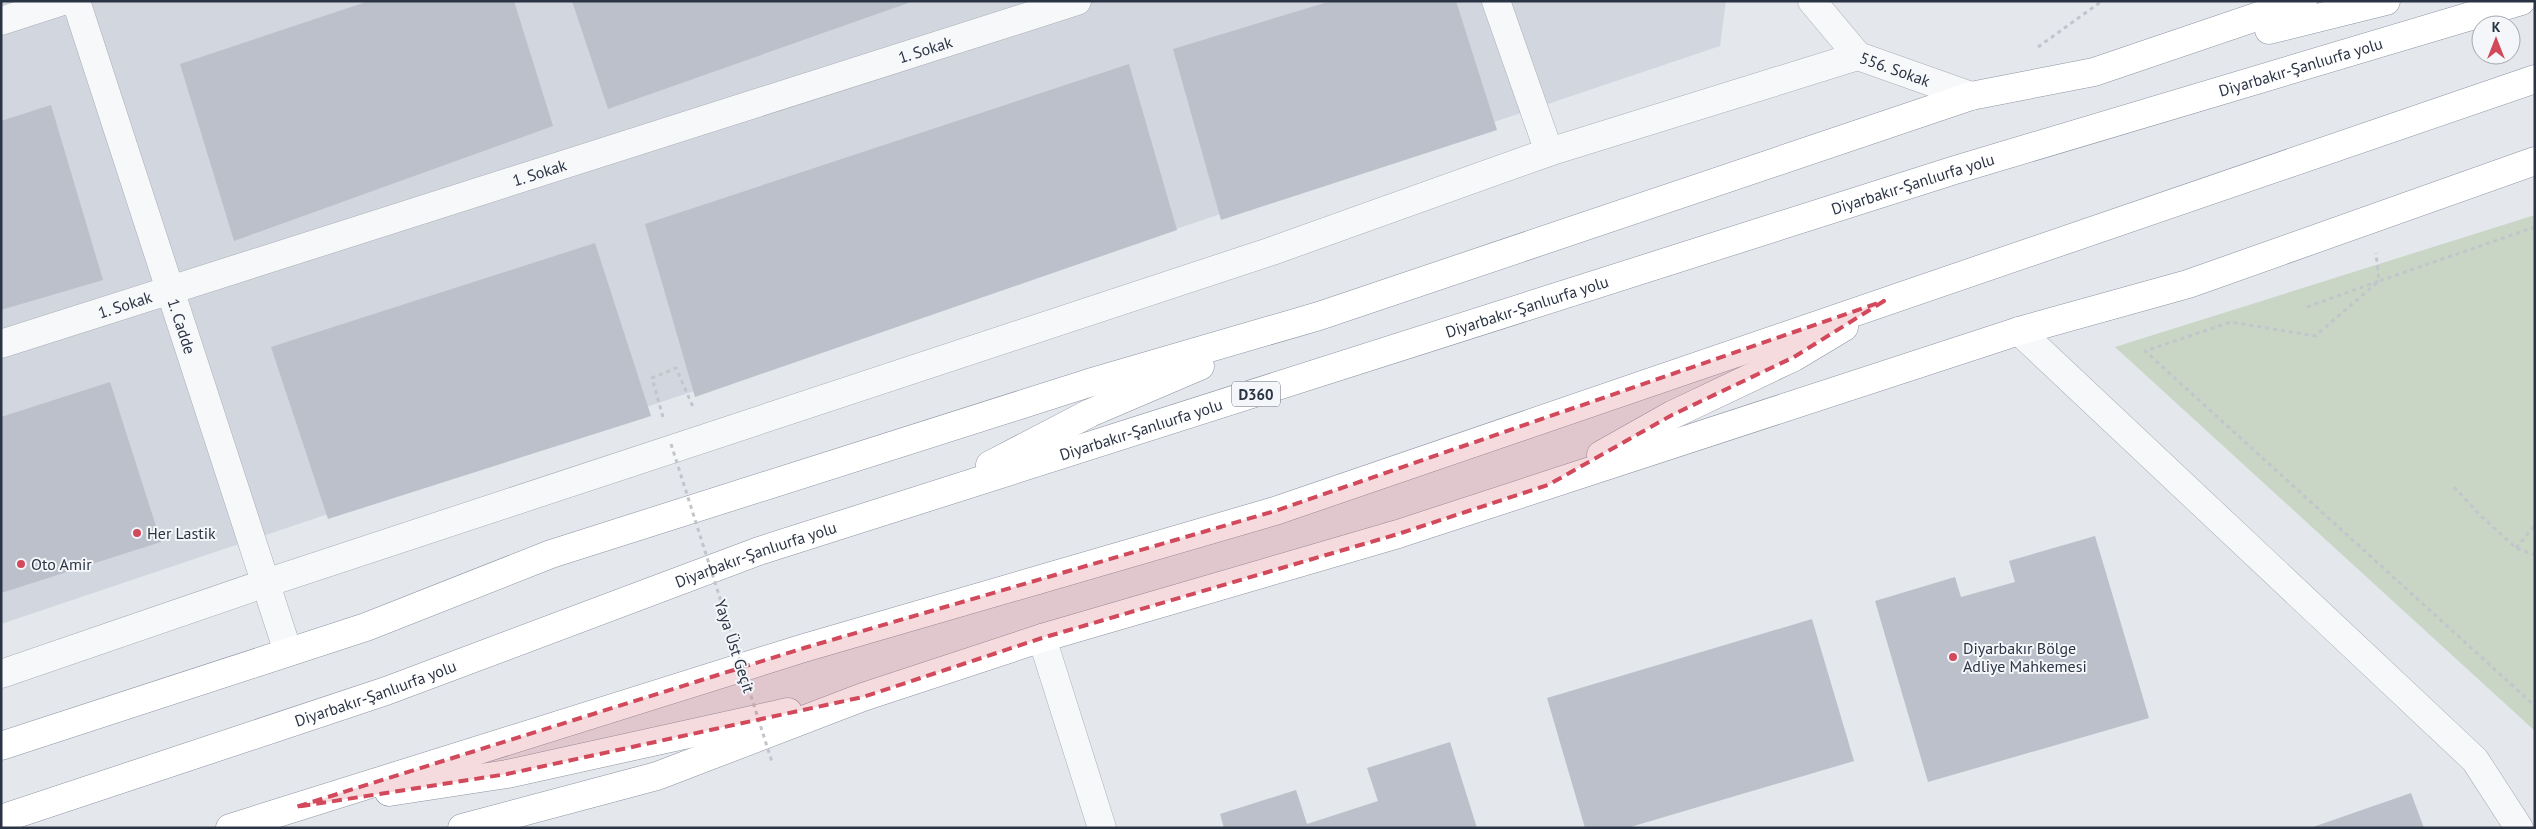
<svg xmlns="http://www.w3.org/2000/svg" width="2536" height="829" font-family="'PT Sans',sans-serif">
<style>
.built{fill:#d2d6de}
.green{fill:#c9d6c5}
.building{fill:#bbc0ca}
.lines{fill:none;stroke-linecap:round;stroke-linejoin:round}
.minor-casing{stroke:#a9aeb7;stroke-width:29}
.highway-casing{stroke:#8b94a3;stroke-width:29}
.path{stroke:#c2c5cb;stroke-width:3;stroke-dasharray:4 4;stroke-linecap:butt}
.minor{stroke:#f7f8fa;stroke-width:28}
.highway{stroke:#fff;stroke-width:28}
.path-bridge{stroke:#c2c5cb;stroke-width:3;stroke-dasharray:4 4;stroke-linecap:butt}
.marked{fill:#d1495b;fill-opacity:0.2;stroke:#d1495b;stroke-width:4;stroke-dasharray:10 6;stroke-linejoin:round}
.poi-dot{fill:#d1495b;stroke:#f4f6f9;stroke-width:2}
.labels{text-anchor:middle;dominant-baseline:central;stroke-width:4;stroke-linejoin:round;paint-order:stroke}
.shield{fill:#f4f6f9;stroke:#676e7b;stroke-width:1}
.shield-label{font-size:15px;font-weight:bold;fill:#2b3445}
.street-label{font-size:16px;fill:#2b3445;stroke:#f4f6f9}
.poi-label{font-size:16px;fill:#2b3445;stroke:#f4f6f9;text-anchor:start}
</style>
<rect width="100%" height="100%" fill="#e4e7ec"/>
<path class="built" d="M 1,1 L 1726,1 L 1720,46 L 1,624 Z"/>
<path class="green" d="M 2535,215 L 2535,731 L 2115,347 Z"/>
<path class="building" d="M 369,1 L 514,1 L 553,126 L 234,241 L 180,64 Z
M 572,1 L 911,1 L 911,2 L 608,109 Z
M 1331,1 L 1456,1 L 1497,130 L 1221,220 L 1173,49 Z
M 1129,64 L 1177,230 L 695,397 L 645,224 Z
M 51,105 L 103,280 L 1,310 L 1,121 Z
M 595,243 L 651,416 L 328,519 L 271,347 Z
M 110,382 L 161,542 L 1,593 L 1,417 Z
M 2095,536 L 2149,718 L 1928,782 L 1875,601 L 1955,577 L 1961,597 L 2015,582 L 2009,561 Z
M 1812,619 L 1854,761 L 1627,828 L 1585,828 L 1547,698 Z
M 1450,742 L 1477,828 L 1224,828 L 1220,814 L 1296,790 L 1307,824 L 1378,801 L 1367,768 Z
M 2411,793 L 2424,828 L 2313,828 L 2313,827 Z"/>
<g class="lines">
<g class="minor-casing">
<g id="minor">
<path id="s1" d="M 76,1 L 288,652"/>
<path d="M 1496,1 L 1549,152"/>
<path id="s2" d="M 1812,1 L 1858,56 L 1971,96"/>
<path d="M 1,21 L 63,1"/>
<path d="M 2019,331 L 2475,760 L 2519,828"/>
<path id="s3" d="M 1,344 L 1077,1"/>
<path d="M 1042,638 L 1102,828"/>
<path d="M 1,674 L 266,583 L 1272,251 L 1549,152 L 1858,56"/>
</g>
</g>
<g class="highway-casing">
<g id="highway">
<path d="M 2269,30 L 2386,1"/>
<path d="M 1601,455 L 1672,415 L 1794,357 L 1844,327"/>
<path d="M 990,465 L 1090,413 L 1200,366"/>
<path d="M 1,746 L 366,627 L 551,554 L 1089,383 L 1319,316 L 1971,96 L 2094,72 L 2303,1"/>
<path d="M 389,792 L 507,774 L 788,712"/>
<path id="s4" d="M 1,819 L 386,691 L 759,551 L 1955,170 L 2521,1"/>
<path d="M 230,828 L 804,648 L 1275,511 L 2535,79"/>
<path d="M 462,828 L 657,776 L 863,697 L 1042,638 L 1398,534 L 2019,331 L 2188,284 L 2535,161"/>
</g>
</g>
<path class="path" d="M 2038,47 L 2102,1
M 2535,227 L 2379,281 L 2315,336 L 2231,322 L 2145,351 L 2535,706
M 2307,307 L 2379,281 L 2376,253
M 663,417 L 652,378 L 676,368 L 693,407
M 2454,487 L 2481,516 L 2516,548 L 2535,555
M 2516,548 L 2535,525"/>
<use href="#minor" class="minor"/>
<use href="#highway" class="highway"/>
<path class="path-bridge" d="M 671,444 L 772,762"/>
</g>
<path class="marked" d="M 1884,301 L 1794,357 L 1672,415 L 1548,485 L 1398,534 L 1042,638 L 863,697 L 507,774 L 296,807 L 804,648 L 1275,511 Z"/>
<g class="poi-dot">
<circle cx="137" cy="533" r="5"/>
<circle cx="21" cy="564" r="5"/>
<circle cx="1953" cy="657" r="5"/>
</g>
<g class="labels">
<rect class="shield" x="1232" y="381.5" width="48" height="25" rx="4"/>
<g class="shield-label">
<text x="1256" y="394">D360</text>
</g>
<g class="street-label">
<text stroke="none"><textPath href="#s3" startOffset="970">1. Sokak</textPath></text>
<text stroke="none"><textPath href="#s2" startOffset="111">556. Sokak</textPath></text>
<text stroke="none"><textPath href="#s4" startOffset="2420">Diyarbakır-Şanlıurfa yolu</textPath></text>
<text stroke="none"><textPath href="#s3" startOffset="565">1. Sokak</textPath></text>
<text stroke="none"><textPath href="#s4" startOffset="2015">Diyarbakır-Şanlıurfa yolu</textPath></text>
<text stroke="none"><textPath href="#s3" startOffset="130">1. Sokak</textPath></text>
<text stroke="none"><textPath href="#s4" startOffset="1610">Diyarbakır-Şanlıurfa yolu</textPath></text>
<text stroke="none"><textPath href="#s1" startOffset="342">1. Cadde</textPath></text>
<text stroke="none"><textPath href="#s4" startOffset="1205">Diyarbakır-Şanlıurfa yolu</textPath></text>
<text stroke="none"><textPath href="#s4" startOffset="800">Diyarbakır-Şanlıurfa yolu</textPath></text>
<text transform="translate(735 646) rotate(72)">Yaya Üst Geçit</text>
<text stroke="none"><textPath href="#s4" startOffset="395">Diyarbakır-Şanlıurfa yolu</textPath></text>
</g>
<g class="poi-label">
<text x="147" y="533">Her Lastik</text>
<text x="31" y="564">Oto Amir</text>
<text x="1963" y="648">Diyarbakır Bölge<tspan x="1963" dy="18">Adliye Mahkemesi</tspan></text>
</g>
</g>
<rect width="2536" height="829" fill="none" stroke="#2b3445" stroke-width="5"/>
<g transform="translate(2496 40)"><circle r="24" fill="#f4f6f9" stroke="#a4a8b1"/>
<path d="M0-4L9 19L0 12L-9 19Z" fill="#d1495b"/>
<text y="-8" font-size="14" font-weight="bold" text-anchor="middle" fill="#2b3445">K</text>
</g>
</svg>
